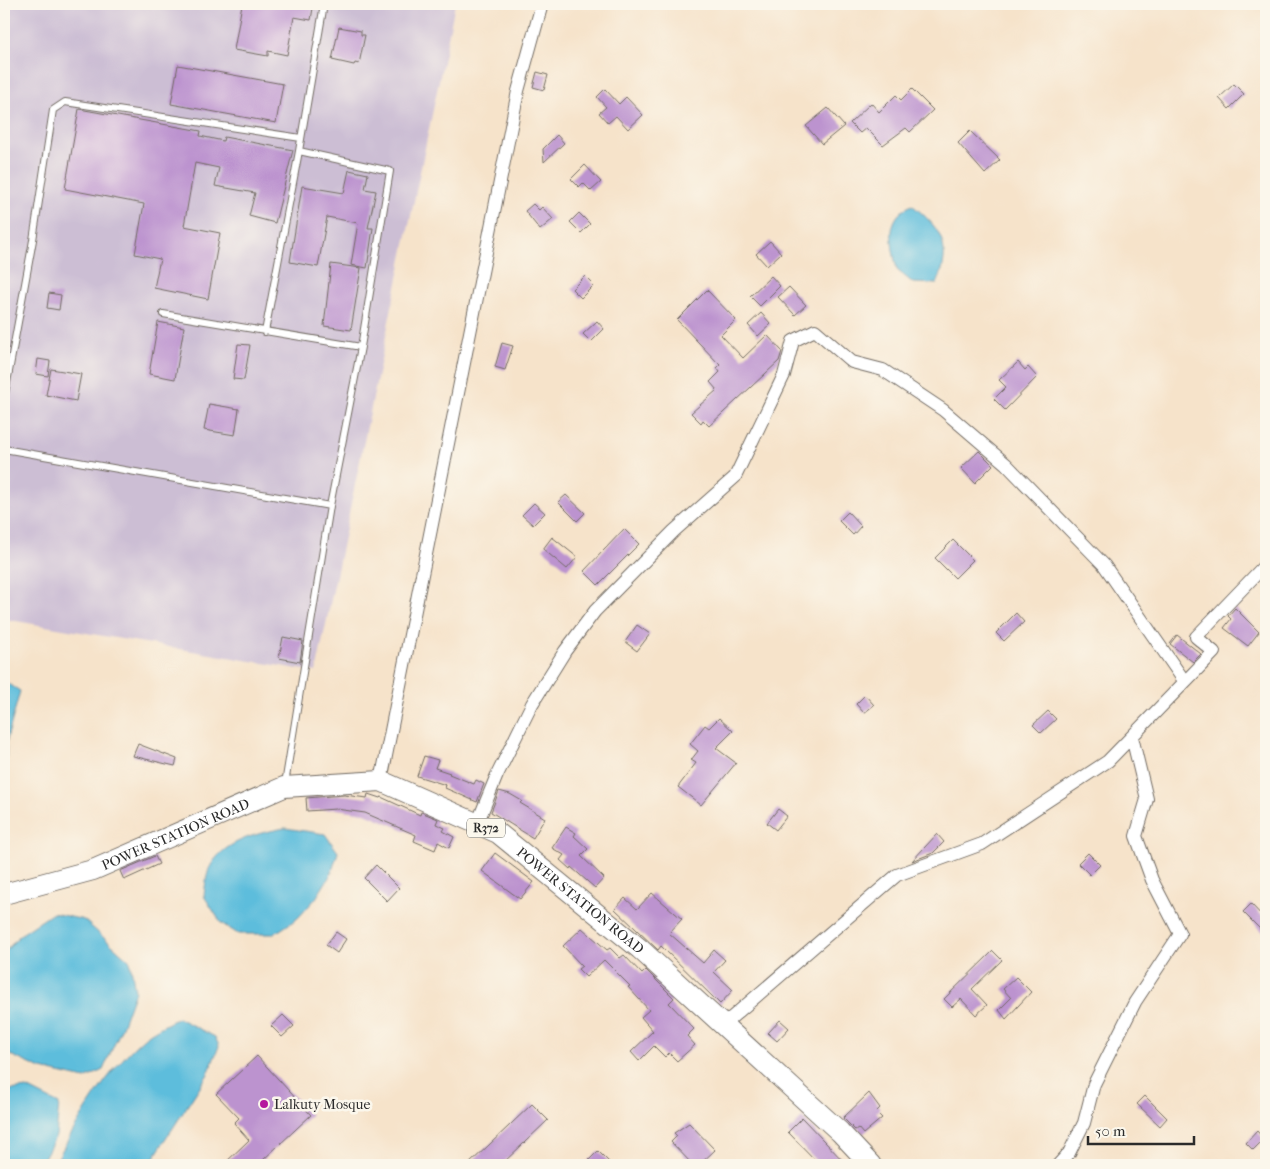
<svg xmlns="http://www.w3.org/2000/svg" width="1270" height="1169" font-family="'IM FELL French Canon',serif">
<style>
.industrial{fill:#ccbed4}
.water{fill:#5dbddc;stroke:#447484}
.building{fill:#bc93cf}
.lines{fill:none;stroke-linecap:round;stroke-linejoin:round}
.lane-casing{stroke:#726b63;stroke-width:8}
.street-casing{stroke:#726b63;stroke-width:14}
.primary-casing{stroke:#726b63;stroke-width:22}
.lane{stroke:#fff;stroke-width:6}
.street{stroke:#fff;stroke-width:12}
.primary{stroke:#fff;stroke-width:20}
.poi-dot{fill:#b5179e;stroke:#fbf7ec;stroke-width:2}
.labels{text-anchor:middle;dominant-baseline:central;stroke-width:5;stroke-linejoin:round;paint-order:stroke}
.shield{fill:#fbf7ec;stroke:#696865;stroke-width:1}
.shield-label{font-size:12px;font-weight:bold;fill:#2b2b2b}
.street-label{font-size:14px;fill:#2b2b2b;stroke:#fbf7ec}
.poi-label{font-size:14px;fill:#2b2b2b;stroke:#fbf7ec;text-anchor:start}
</style>
<rect width="100%" height="100%" fill="#fbf7ec"/>
<filter id="ink" filterUnits="userSpaceOnUse"><feTurbulence type="fractalNoise" baseFrequency=".02" numOctaves="2"/><feDisplacementMap in="SourceGraphic" scale="10" xChannelSelector="R" yChannelSelector="G"/><feConvolveMatrix kernelMatrix="1 2 1 2 8 2 1 2 1" color-interpolation-filters="sRGB"/></filter>
<filter id="wash" filterUnits="userSpaceOnUse"><feTurbulence type="fractalNoise" baseFrequency=".0096" numOctaves="4" result="noise"/><feDisplacementMap in="SourceGraphic" scale="20" xChannelSelector="R" yChannelSelector="G"/><feGaussianBlur stdDeviation="1.12" result="paint"/><feColorMatrix in="noise" values="0 0 0 0 0 0 0 0 0 0 0 0 0 0 0 0 0 1.4 0 .05"/><feComposite in="paint" operator="in"/></filter>
<g filter="url(#wash)">
<rect width="100%" height="100%" fill="#f6e3ca"/>
<path class="industrial" d="M 4,4 L 455,4 L 316,672 L 4,619 Z"/>
<path class="water" d="M 912,205 C 941,228 953,247 937,284 L 913,283 L 897,270 C 892,245 883,218 912,205 Z
M 4,681 L 20,691 L 7,739 L 4,802 Z
M 285,828 L 325,834 L 338,852 L 331,874 L 316,898 L 298,918 L 274,934 L 238,934 L 221,923 L 204,896 C 205,887 206,877 209,869 C 222,841 258,833 285,828 Z
M 53,913 L 84,920 L 130,961 L 135,991 L 122,1027 L 103,1070 L 85,1079 L 41,1069 L 4,1052 L 4,953 L 20,935 Z
M 178,1018 L 215,1037 L 219,1046 L 208,1074 L 149,1165 L 54,1165 C 78,1121 106,1071 144,1038 C 154,1030 167,1024 178,1018 Z
M 27,1088 L 59,1104 L 56,1136 L 40,1165 L 4,1165 L 4,1096 L 9,1090 Z"/>
<g id="blocks">
<path class="building" d="M 242,4 L 300,4 L 300,6 L 313,8 L 311,20 L 294,17 L 287,55 L 268,51 L 268,56 L 234,50 Z
M 339,27 L 361,31 L 361,35 L 365,35 L 359,64 L 355,63 L 354,65 L 332,60 Z
M 178,65 L 283,84 L 276,123 L 171,104 Z
M 537,72 L 548,75 L 544,90 L 533,87 Z
M 1234,84 L 1244,94 L 1229,109 L 1219,98 Z
M 605,89 L 619,104 L 626,97 L 643,115 L 628,129 L 616,116 L 608,123 L 599,113 L 606,107 L 597,97 Z
M 912,89 L 933,110 L 910,132 L 906,128 L 883,145 L 866,128 L 860,133 L 850,123 L 871,103 L 879,112 L 896,95 L 901,100 Z
M 828,108 L 844,126 L 822,144 L 806,126 Z
M 79,109 L 201,131 L 200,136 L 223,141 L 224,137 L 293,150 L 275,223 L 249,216 L 255,193 L 215,186 L 219,168 L 195,163 L 184,226 L 220,233 L 208,299 L 154,288 L 160,259 L 135,254 L 144,204 L 65,189 Z
M 970,131 L 1000,160 L 985,174 L 958,143 Z
M 557,135 L 564,143 L 544,162 L 543,149 Z
M 585,165 L 601,182 L 591,191 L 583,183 L 579,187 L 571,179 Z
M 349,170 L 368,174 L 365,189 L 376,191 L 368,228 L 373,228 L 367,268 L 351,265 L 358,223 L 327,217 L 318,267 L 290,262 L 302,186 L 344,193 Z
M 533,204 L 539,210 L 542,207 L 553,219 L 540,230 L 525,211 Z
M 579,213 L 590,224 L 581,233 L 570,222 Z
M 770,241 L 781,253 L 767,266 L 756,254 Z
M 331,264 L 361,268 L 351,330 L 324,326 Z
M 585,276 L 594,285 L 581,298 L 572,289 Z
M 771,276 L 780,286 L 760,306 L 750,296 Z
M 789,287 L 806,305 L 795,315 L 778,297 Z
M 707,290 L 736,320 L 721,335 L 743,358 L 767,335 L 782,351 L 779,361 L 709,426 L 703,420 L 701,423 L 691,413 L 717,390 L 710,382 L 720,372 L 717,368 L 720,365 L 677,320 Z
M 49,293 L 61,295 L 59,310 L 47,308 Z
M 761,313 L 771,324 L 758,336 L 748,325 Z
M 597,321 L 604,329 L 591,342 L 583,334 Z
M 158,322 L 184,327 L 175,379 L 149,374 Z
M 502,343 L 513,346 L 505,370 L 495,367 Z
M 238,344 L 250,345 L 244,380 L 233,379 Z
M 38,359 L 50,361 L 48,376 L 36,374 Z
M 1018,362 L 1025,370 L 1028,367 L 1037,377 L 1005,410 L 994,399 L 1006,387 L 999,380 Z
M 51,369 L 81,374 L 76,401 L 46,395 Z
M 209,404 L 239,409 L 235,435 L 204,430 Z
M 979,451 L 993,465 L 975,483 L 961,468 Z
M 566,495 L 585,513 L 577,521 L 558,502 Z
M 534,503 L 545,513 L 533,525 L 522,515 Z
M 848,512 L 861,526 L 853,535 L 839,521 Z
M 624,529 L 639,544 L 598,585 L 584,571 Z
M 552,537 L 577,557 L 567,569 L 543,549 Z
M 953,540 L 973,560 L 955,578 L 935,558 Z
M 1235,608 L 1259,632 L 1248,646 L 1224,628 L 1231,619 L 1228,616 Z
M 1016,613 L 1024,622 L 1004,641 L 996,633 Z
M 637,625 L 650,634 L 637,651 L 625,642 Z
M 1177,635 L 1201,654 L 1193,662 L 1170,644 Z
M 283,637 L 303,641 L 300,662 L 279,658 Z
M 865,695 L 874,705 L 864,713 L 856,704 Z
M 1048,711 L 1056,719 L 1041,733 L 1033,725 Z
M 719,718 L 733,731 L 716,748 L 736,763 L 701,805 L 678,787 L 696,763 L 691,760 L 698,751 L 690,744 L 705,725 L 709,728 Z
M 138,744 L 177,759 L 175,766 L 133,756 Z
M 424,756 L 438,760 L 435,768 L 450,773 L 449,774 L 474,784 L 476,780 L 484,784 L 477,802 L 445,788 L 446,785 L 417,776 Z
M 499,791 L 510,794 L 522,801 L 520,803 L 545,818 L 533,838 L 491,812 Z
M 368,794 L 380,798 L 381,797 L 420,815 L 421,812 L 438,819 L 436,824 L 445,828 L 443,831 L 454,837 L 449,848 L 438,842 L 435,850 L 414,841 L 416,835 L 365,813 L 336,809 L 307,811 L 306,798 L 344,795 L 367,798 Z
M 778,809 L 787,816 L 776,830 L 767,823 Z
M 566,827 L 576,833 L 574,836 L 588,849 L 581,856 L 604,878 L 595,888 L 571,867 L 570,869 L 560,860 L 564,855 L 552,848 Z
M 937,834 L 944,842 L 933,853 L 912,861 Z
M 495,853 L 534,882 L 520,899 L 482,871 Z
M 1088,853 L 1100,865 L 1090,875 L 1078,863 Z
M 155,856 L 159,864 L 124,880 L 120,871 Z
M 376,865 L 399,888 L 387,901 L 364,878 Z
M 652,893 L 682,919 L 669,933 L 703,963 L 714,950 L 725,960 L 714,972 L 733,990 L 720,1004 L 661,946 L 658,950 L 615,909 L 625,898 L 637,909 Z
M 1251,904 L 1266,920 L 1266,935 L 1243,912 Z
M 582,928 L 607,950 L 610,948 L 620,958 L 624,955 L 642,974 L 646,970 L 674,998 L 669,1003 L 694,1029 L 687,1036 L 695,1045 L 677,1061 L 669,1053 L 665,1057 L 654,1046 L 639,1061 L 631,1052 L 653,1031 L 641,1017 L 649,1010 L 628,987 L 630,986 L 604,960 L 586,977 L 578,969 L 582,966 L 563,946 Z
M 336,932 L 346,939 L 337,953 L 326,945 Z
M 993,951 L 1002,960 L 972,989 L 987,1005 L 976,1015 L 961,999 L 952,1007 L 944,999 Z
M 1016,977 L 1031,992 L 1006,1019 L 999,1010 L 1011,998 L 1003,989 Z
M 283,1015 L 294,1026 L 282,1037 L 271,1026 Z
M 780,1020 L 789,1028 L 777,1041 L 768,1033 Z
M 257,1056 L 311,1115 L 263,1160 L 268,1165 L 223,1165 L 249,1140 L 234,1123 L 239,1118 L 216,1094 Z
M 869,1093 L 880,1108 L 876,1112 L 882,1118 L 863,1134 L 858,1128 L 855,1130 L 843,1118 Z
M 1145,1096 L 1167,1118 L 1160,1126 L 1137,1104 Z
M 532,1104 L 548,1120 L 501,1165 L 468,1165 Z
M 802,1118 L 824,1141 L 847,1165 L 820,1165 L 788,1132 Z
M 689,1123 L 715,1150 L 699,1165 L 693,1165 L 671,1142 L 677,1136 L 674,1133 Z
M 1257,1131 L 1264,1139 L 1253,1150 L 1246,1143 Z
M 598,1151 L 612,1165 L 584,1165 Z"/>
</g>
</g>
<g filter="url(#ink)">
<use href="#blocks" fill-opacity="0" stroke="#726b63" stroke-width="1"/>
<g class="lines">
<g class="lane-casing">
<path id="lane" d="M 163,314 L 361,347
M 265,332 L 299,151
M 4,399 L 33,240 L 53,110 L 65,102 L 301,138
M 4,449 L 330,506
M 285,784 L 330,506 L 361,347 L 390,171 L 299,151 L 324,4"/>
</g>
<g class="street-casing">
<path id="street" d="M 381,781 L 518,91 L 542,4
M 477,824 L 497,775 L 532,704 L 565,651 L 595,611 L 674,531 L 735,477 L 784,375 L 793,341 L 815,330 L 852,362 L 883,370 L 943,410 L 1006,464 L 1104,565 L 1185,682
M 723,1025 L 897,875 L 982,844 L 1108,761 L 1214,652 L 1196,637 L 1266,564
M 1058,1165 L 1069,1153 L 1084,1123 L 1094,1084 L 1135,1002 L 1180,934 L 1152,880 L 1136,836 L 1147,799 L 1132,737"/>
</g>
<g class="primary-casing">
<g id="primary">
<path id="s1" d="M 4,894 L 93,870 L 284,787 L 381,781 L 498,833 L 640,949 L 840,1132 L 871,1165"/>
</g>
</g>
<use href="#lane" class="lane"/>
<use href="#street" class="street"/>
<use href="#primary" class="primary"/>
</g>
</g>
<circle class="poi-dot" cx="264" cy="1104" r="5"/>
<g class="labels">
<rect class="shield" x="467" y="818.5" width="38" height="19" rx="4"/>
<g class="shield-label">
<text x="486" y="828">R372</text>
</g>
<g class="street-label">
<text stroke="none"><textPath href="#s1" startOffset="182">POWER STATION ROAD</textPath></text>
<text stroke="none"><textPath href="#s1" startOffset="632">POWER STATION ROAD</textPath></text>
</g>
<g class="poi-label">
<text x="274" y="1104">Lalkuty Mosque</text>
</g>
</g>
<rect width="1270" height="1169" fill="none" stroke="#fbf7ec" stroke-width="20"/>
<path d="M1088 1136v8h106v-8" fill="none" stroke="#2b2b2b" stroke-width="2.5"/>
<text x="1095" y="1136" font-size="15" fill="#2b2b2b" stroke="#fbf7ec" stroke-width="4" paint-order="stroke">50 m</text>
</svg>
